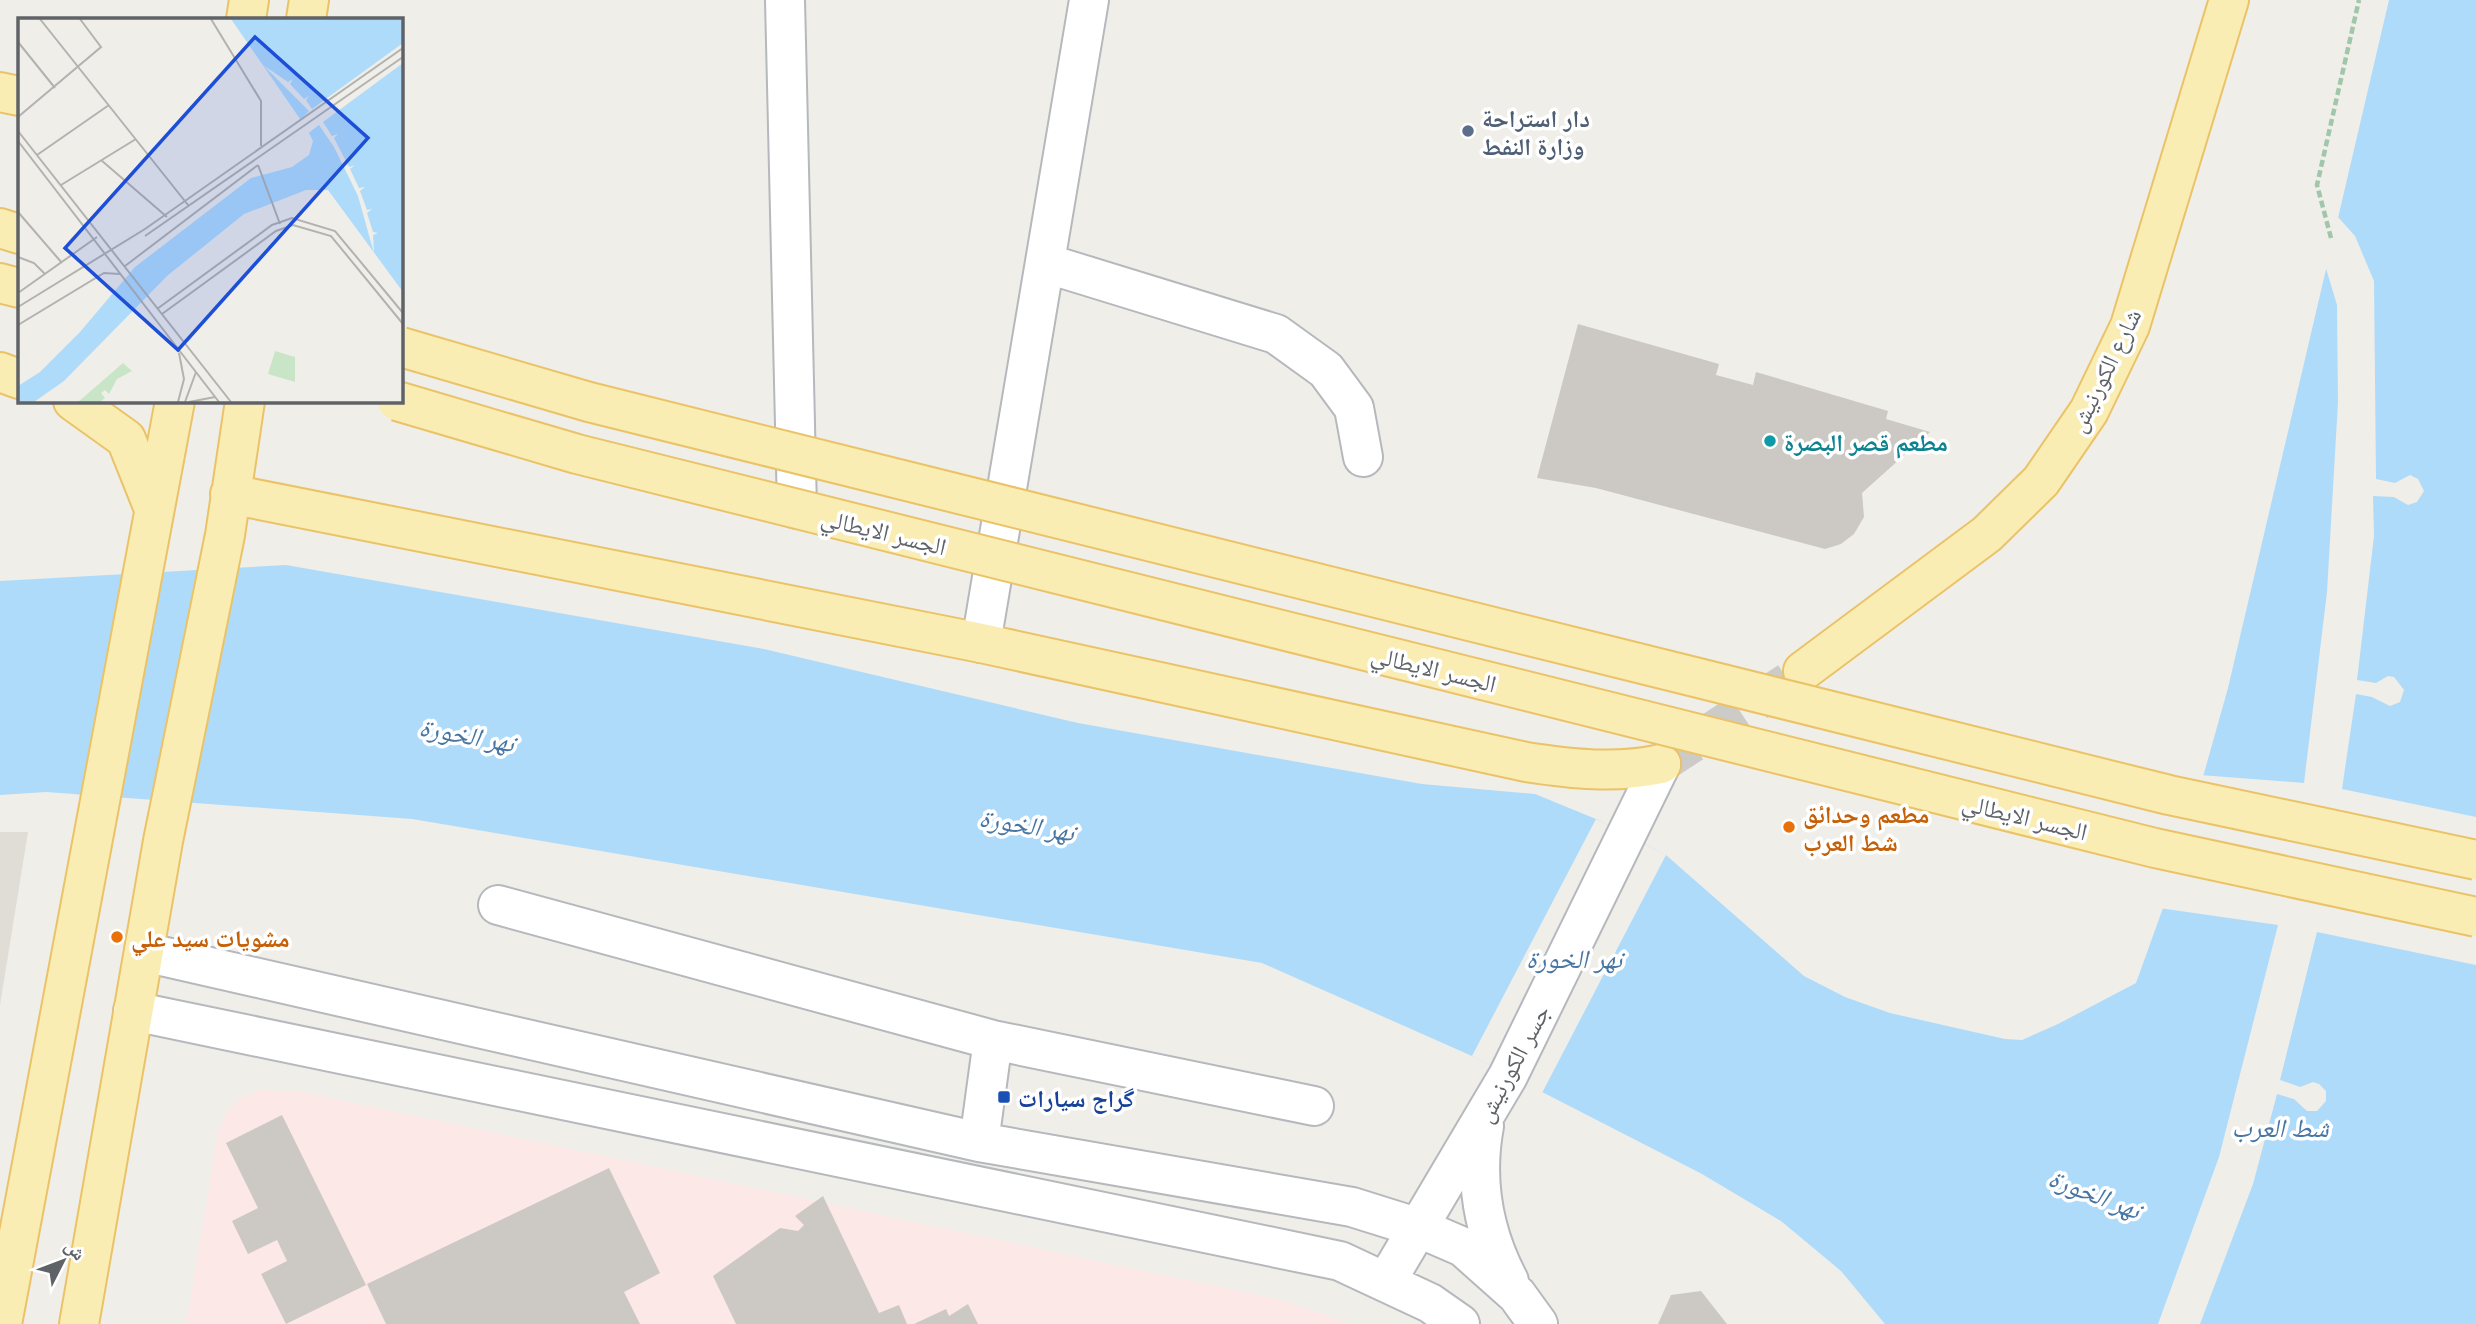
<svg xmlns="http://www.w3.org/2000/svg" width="2476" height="1324" font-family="'Open Sans','Noto Naskh Arabic',sans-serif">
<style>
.education{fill:#e0ddd7}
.medical{fill:#fbe8e7}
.water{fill:#afdbfa}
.pier{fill:#f0eee8}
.building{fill:#ccc9c5}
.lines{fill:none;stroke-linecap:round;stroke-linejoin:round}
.major-tunnel{stroke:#cccbc8;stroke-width:38;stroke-dasharray:38 19;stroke-linecap:butt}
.minor-casing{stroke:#b5b8bc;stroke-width:42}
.major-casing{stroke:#eac368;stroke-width:42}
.path{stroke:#a0c7aa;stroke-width:4.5;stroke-dasharray:7 3.5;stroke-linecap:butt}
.minor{stroke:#fff;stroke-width:38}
.major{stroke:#faedb3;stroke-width:38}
.major-bridge-casing{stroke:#eac368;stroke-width:42;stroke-linecap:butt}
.major-bridge{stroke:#faedb3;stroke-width:38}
.service-dot{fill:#5c6f8a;stroke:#fff;stroke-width:2.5}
.culture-dot{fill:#0f9aa8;stroke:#fff;stroke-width:2.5}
.food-dot{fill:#e8710a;stroke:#fff;stroke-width:2.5}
.transit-dot{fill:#1a4fb4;stroke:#fff;stroke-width:2.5}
.labels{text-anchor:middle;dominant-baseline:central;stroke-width:7;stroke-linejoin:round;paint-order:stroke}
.service-label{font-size:24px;font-weight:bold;fill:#4e5e75;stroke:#fff;text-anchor:start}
.street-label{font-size:24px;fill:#5f6367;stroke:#fff}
.culture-label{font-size:24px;font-weight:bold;fill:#0d838f;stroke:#fff;text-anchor:start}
.food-label{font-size:24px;font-weight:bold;fill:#c56008;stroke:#fff;text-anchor:start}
.transit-label{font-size:24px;font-weight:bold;fill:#164399;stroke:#fff;text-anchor:start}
.water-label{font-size:26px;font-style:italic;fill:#4776a4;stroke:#fff}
.inset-road{fill:none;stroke:#b2b2b0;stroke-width:2}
.view{fill:#1d4ed8;fill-opacity:0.15;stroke:#1d4ed8;stroke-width:3.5}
.inset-edge{fill:none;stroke:#5f6367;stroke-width:3.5}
</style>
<rect width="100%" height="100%" fill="#f0eee8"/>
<path class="education" d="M 0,832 L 28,832 L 0,1005 Z"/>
<path class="medical" d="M 260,1090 L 303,1092 L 1281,1300 L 1353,1324 L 186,1324 L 218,1132 L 227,1112 L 241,1098 Z"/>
<path class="water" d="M 2389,0 L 2476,0 L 2476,1324 L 1885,1324 L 1841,1271 L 1781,1221 L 1702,1174 L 1472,1056 L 1262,963 L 412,819 L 46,792 L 0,795 L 0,581 L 286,565 L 764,649 L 1078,723 L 1422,784 L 1535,794 L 1596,819 L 1666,855 L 1804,976 L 1845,997 L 1890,1013 L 2005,1039 L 2022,1040 L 2058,1024 L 2136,983 L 2177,869 L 2228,688 Z"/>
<path class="pier" d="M 2337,216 L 2355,236 L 2374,281 L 2376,479 L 2395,483 L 2410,475 L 2418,479 L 2424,491 L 2417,502 L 2408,505 L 2394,497 L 2373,496 L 2374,536 L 2357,680 L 2376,683 L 2388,676 L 2394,677 L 2404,690 L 2400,702 L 2390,706 L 2372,697 L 2356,694 L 2342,789 L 2476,817 L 2476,965 L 2317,932 L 2280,1080 L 2300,1087 L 2313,1082 L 2319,1084 L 2326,1091 L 2326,1101 L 2317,1111 L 2307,1111 L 2294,1099 L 2277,1094 L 2253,1184 L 2200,1324 L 2158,1324 L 2219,1157 L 2278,925 L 2159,908 L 2200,775 L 2304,783 L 2327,592 L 2338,402 L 2337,305 L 2325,265 Z
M 1596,819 L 1666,855 L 1542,1093 L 1472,1056 Z"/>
<path class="building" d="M 1578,324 L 1719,364 L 1716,375 L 1753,385 L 1756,372 L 1888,411 L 1886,419 L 1930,432 L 1862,493 L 1864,517 L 1854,534 L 1841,544 L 1825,549 L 1596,488 L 1537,478 Z
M 282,1115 L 366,1285 L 286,1324 L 261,1274 L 287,1261 L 277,1240 L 248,1254 L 232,1221 L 258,1208 L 226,1143 Z
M 609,1168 L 660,1273 L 624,1292 L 640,1324 L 386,1324 L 367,1284 Z
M 823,1196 L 879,1313 L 899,1305 L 907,1324 L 736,1324 L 713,1276 L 780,1228 L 798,1231 L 804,1225 L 795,1216 Z
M 1701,1291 L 1727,1324 L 1658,1324 L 1671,1295 Z
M 968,1304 L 978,1324 L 914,1324 L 946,1309 L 949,1316 Z"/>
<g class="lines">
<path class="major-tunnel" d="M 1661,764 L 1789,681"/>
<g class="minor-casing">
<path id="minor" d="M 785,0 L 797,509
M 1045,263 L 1276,334 L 1326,370 L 1354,408 L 1363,457
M 981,643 L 1089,0
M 498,905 L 993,1040 L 1314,1106
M 144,952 L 979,1142 L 1352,1207 L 1419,1228 L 1463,1247 L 1517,1295 L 1538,1324
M 133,1011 L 1340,1261 L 1430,1303 L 1460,1324
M 1484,1126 C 1474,1181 1483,1232 1509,1281
M 979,1142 L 993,1040
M 1387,1280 L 1508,1076 L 1661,764"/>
</g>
<g class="major-casing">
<path id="major" d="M 246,19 L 249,0
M 306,19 L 309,0
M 0,92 L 19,96
M 0,228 L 19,234
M 0,283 L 19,288
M 0,372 L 19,379
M 73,401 L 126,439 L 154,509
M 230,494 L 981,643 L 1526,762 C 1573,769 1615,774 1661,764
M 1803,671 L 1987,534 L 2041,481 L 2089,411 L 2130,326 L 2229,0
M 2,1324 L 175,401
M 79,1324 L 163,841 L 225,535 L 245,401"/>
</g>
<path class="path" d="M 2331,238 L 2317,185 L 2359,0"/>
<use href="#minor" class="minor"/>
<use href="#major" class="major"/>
<g class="major-bridge-casing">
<path id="major-bridge" d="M 401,347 L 589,402 L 2169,795 L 2476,860
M 397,401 L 577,454 L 2155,848 L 2476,917"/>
</g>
<use href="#major-bridge" class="major-bridge"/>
</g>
<circle class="service-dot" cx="1468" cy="131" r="7"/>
<circle class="culture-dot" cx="1770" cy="441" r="7"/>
<g class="food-dot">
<circle cx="1789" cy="827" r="7"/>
<circle cx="117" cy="937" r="7"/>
</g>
<rect class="transit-dot" x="997" y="1090" width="14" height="14" rx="3.5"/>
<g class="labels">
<g class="service-label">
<text x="1482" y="117">دار استراحة<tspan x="1482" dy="28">وزارة النفط</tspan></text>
</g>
<g class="street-label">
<text transform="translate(2104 370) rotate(-64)">شارع الكورنيش</text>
<text transform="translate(884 531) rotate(14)">الجسر الايطالي</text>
<text transform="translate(1434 668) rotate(14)">الجسر الايطالي</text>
<text transform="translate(2025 816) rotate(14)">الجسر الايطالي</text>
<text transform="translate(1512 1063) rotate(-62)">جسر الكورنيش</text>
</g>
<g class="culture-label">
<text x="1784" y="441">مطعم قصر البصرة</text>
</g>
<g class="food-label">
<text x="1803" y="813">مطعم وحدائق<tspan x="1803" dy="28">شط العرب</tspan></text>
<text x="131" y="937">مشويات سيد علي</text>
</g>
<g class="transit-label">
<text x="1018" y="1097">گراج سيارات</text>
</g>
<g class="water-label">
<text transform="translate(467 734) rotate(10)">نهر الخورة</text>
<text transform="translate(1027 824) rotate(9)">نهر الخورة</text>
<text x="1574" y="958">نهر الخورة</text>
<text x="2280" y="1127">شط العرب</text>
<text transform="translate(2095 1193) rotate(21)">نهر الخورة</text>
</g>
</g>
<g transform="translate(18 18)">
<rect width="385" height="385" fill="#f0eee8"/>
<path d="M 257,333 L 277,339 L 277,364 L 250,356 ZM 105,345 L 114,353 L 99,361 L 91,376 L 87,372 L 83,375 L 87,380 L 82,384 L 60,384 Z" fill="#c8e6c7"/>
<path d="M 213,1 L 385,1 L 385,274 L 310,172 L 288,172 L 226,196 L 149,258 L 46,363 L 16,384 L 0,384 L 0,368 L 22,354 L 62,314 L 117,249 L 233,160 L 274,149 L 291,137 L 295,123 L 289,111 Z" fill="#afdbfa"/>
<path d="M 385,25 L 385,45 L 305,104 L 314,118 L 320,116 L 316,120 L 331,149 L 337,147 L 332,151 L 341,170 L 347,169 L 342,173 L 349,192 L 354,191 L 349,195 L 355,214 L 360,215 L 355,217 L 356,235 L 340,178 L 316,129 L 301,107 L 288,117 L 280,104 L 291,93 L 245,47 L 270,64 L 275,61 L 272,66 L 286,81 L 291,78 L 288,82 L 294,91 Z" fill="#f0eee8"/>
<path class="inset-road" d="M 22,1 L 170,187M 193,1 L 243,83 L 243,128M 0,24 L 37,70M 0,99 L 83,29 L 62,1M 0,113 L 213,384M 0,123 L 201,384M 19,137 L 91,87M 83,142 L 149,199M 240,147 L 262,206M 43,167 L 118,121M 0,194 L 44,245M 127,218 L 385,39M 0,239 L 16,245 L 27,256M 107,248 L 240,147M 0,275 L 79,219M 0,289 L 127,211 L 385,30M 139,291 L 254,207 L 274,200 L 317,213 L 385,295M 144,296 L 258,213 L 275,207 L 313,218 L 385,306M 0,307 L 86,255 L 102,256M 160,384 L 166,361 L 161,335M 167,384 L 178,354M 171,384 L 197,379"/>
<path class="view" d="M 237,19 L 350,120 L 160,332 L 47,230 Z"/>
<rect width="385" height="385" class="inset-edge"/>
</g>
<g transform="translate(63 1261) rotate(48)" stroke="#ffffff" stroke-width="5" paint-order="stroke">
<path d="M0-5L12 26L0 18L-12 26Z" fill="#5f6367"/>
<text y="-10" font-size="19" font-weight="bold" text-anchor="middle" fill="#5f6367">ش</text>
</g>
</svg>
